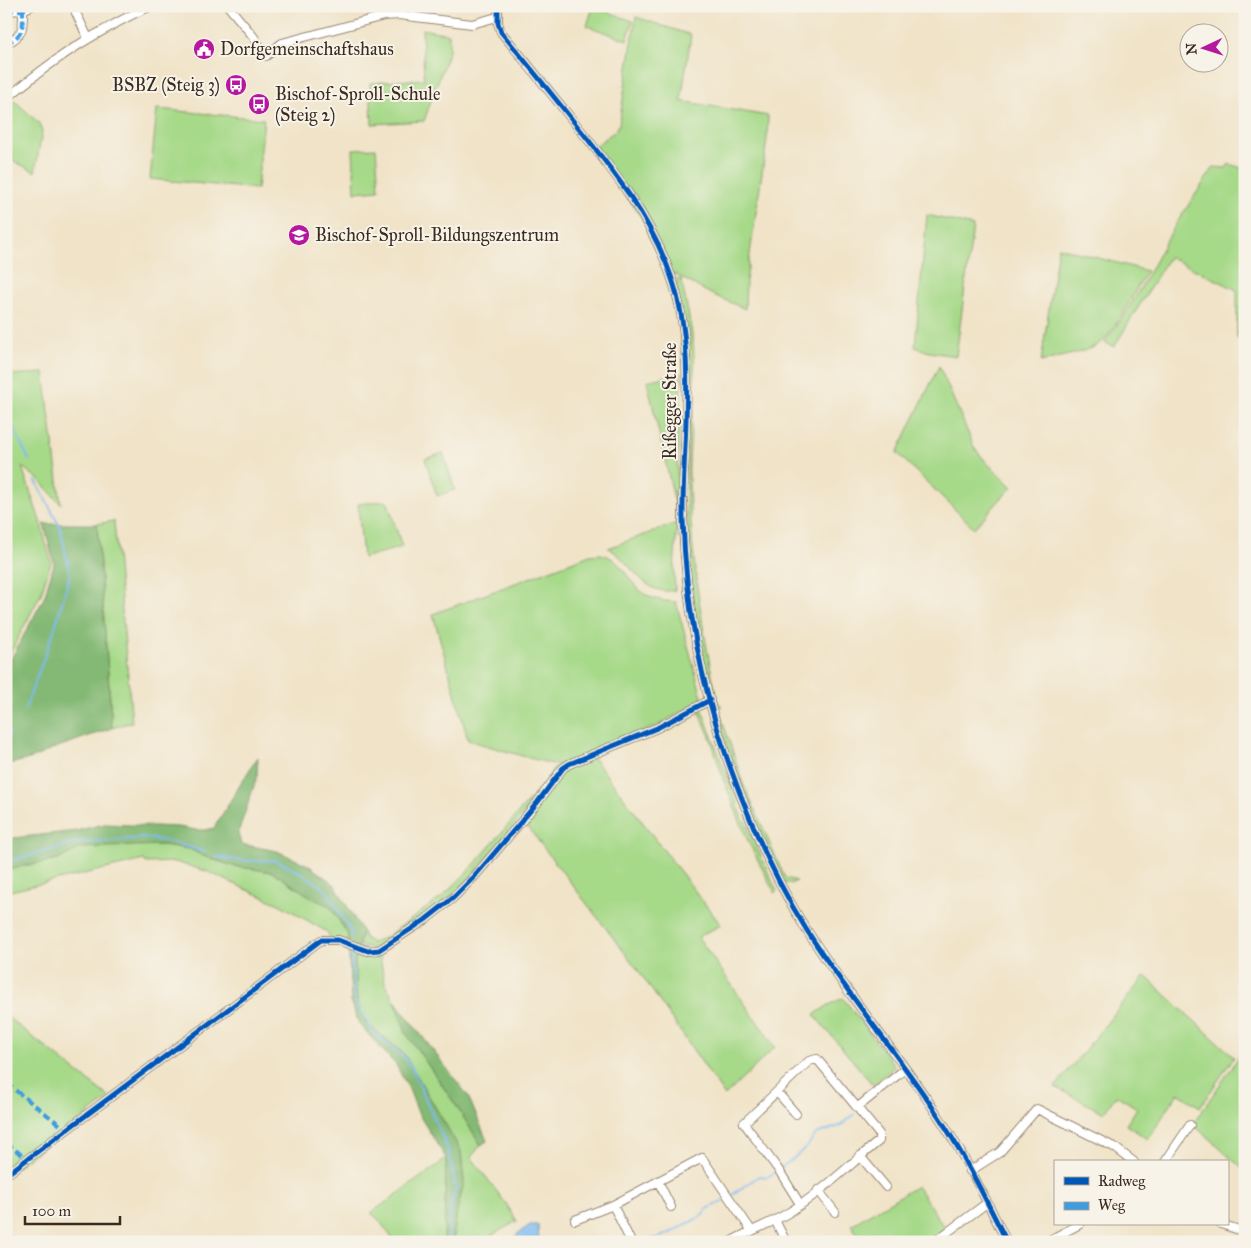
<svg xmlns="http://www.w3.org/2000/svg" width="1251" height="1248" font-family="'IM FELL Great Primer',serif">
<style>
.green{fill:#a6d988;stroke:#708253}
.forest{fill:#84b974;stroke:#607249}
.water{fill:#7ebaf0;stroke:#5c7287}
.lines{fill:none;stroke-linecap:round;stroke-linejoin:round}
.stream{stroke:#7ebaf0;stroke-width:2}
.minor-casing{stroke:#968672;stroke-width:10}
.minor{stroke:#fff;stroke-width:8}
.quiet{stroke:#3f9ce0;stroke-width:4;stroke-dasharray:8 4;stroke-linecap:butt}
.cycleway-casing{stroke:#f7f3e8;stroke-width:8}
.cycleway{stroke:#0057b8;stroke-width:5}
.labels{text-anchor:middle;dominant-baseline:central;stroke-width:4;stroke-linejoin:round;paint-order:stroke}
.poi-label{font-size:18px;fill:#3b2a1e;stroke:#f7f3e8;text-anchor:start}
.street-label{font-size:18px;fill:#3b2a1e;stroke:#f7f3e8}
</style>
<rect width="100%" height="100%" fill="#f7f3e8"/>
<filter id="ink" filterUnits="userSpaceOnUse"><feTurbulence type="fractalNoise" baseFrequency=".02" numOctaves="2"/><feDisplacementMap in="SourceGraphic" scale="10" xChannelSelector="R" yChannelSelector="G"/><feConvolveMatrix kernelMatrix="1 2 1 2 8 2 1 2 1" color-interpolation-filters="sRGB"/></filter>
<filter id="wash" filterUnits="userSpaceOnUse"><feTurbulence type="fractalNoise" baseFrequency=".0096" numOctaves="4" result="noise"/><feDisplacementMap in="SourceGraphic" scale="20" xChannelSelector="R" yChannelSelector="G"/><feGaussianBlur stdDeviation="1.12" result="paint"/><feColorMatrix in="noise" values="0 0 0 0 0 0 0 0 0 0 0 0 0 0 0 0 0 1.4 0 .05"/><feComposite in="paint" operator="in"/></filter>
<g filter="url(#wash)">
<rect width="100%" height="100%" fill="#f0e3c7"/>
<path class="green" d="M 593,7 L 633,21 L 627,40 L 587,26 Z
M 636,17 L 691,35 L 681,101 L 768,116 L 767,139 L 746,281 L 745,309 L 711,294 L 676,275 L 670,273 L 653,234 L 594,147 L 615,131 L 619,124 Z
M 422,29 L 449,34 L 449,50 L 424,121 L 372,124 L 370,83 L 424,79 Z
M 12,101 L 16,102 L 39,123 L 42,132 L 35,172 L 6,157 L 6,106 Z
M 157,109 L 264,119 L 257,189 L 150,179 Z
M 376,148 L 379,190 L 355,192 L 353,149 Z
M 1229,164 L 1245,169 L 1245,344 L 1237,337 L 1237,290 L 1169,257 L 1114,347 L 1104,342 C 1130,312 1147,275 1166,241 C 1181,215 1198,191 1214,167 L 1226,168 Z
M 927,215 L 973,226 L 956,356 L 929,352 L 915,347 Z
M 1058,247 L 1147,271 C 1135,290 1113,338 1094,347 C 1078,354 1058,357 1041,362 Z
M 681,279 C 687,308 695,338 694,368 C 694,407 688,446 689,485 C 691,559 702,631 718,703 L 722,706 L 718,707 L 714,705 L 697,629 L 690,570 L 686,512 L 688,410 L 676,284 L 677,280 Z
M 939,366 L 975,449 L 987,463 L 1012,487 L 974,528 L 897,453 Z
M 44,373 L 61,504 L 37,478 L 22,467 L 40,521 L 51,562 L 41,594 L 6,661 L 6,375 Z
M 681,373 L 677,484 L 679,521 L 647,381 Z
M 443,453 L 455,490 L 437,496 L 425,459 Z
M 385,501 L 388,503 L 402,547 L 363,558 L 358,504 Z
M 114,521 L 132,722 L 112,728 L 97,524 Z
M 677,523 L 674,571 L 675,590 C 644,598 631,560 608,548 Z
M 601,554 C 621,558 626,579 642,592 C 652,600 663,601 676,602 L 702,697 L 701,701 L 655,727 L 563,765 L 556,765 L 529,758 L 468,740 L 433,614 L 590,555 Z
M 701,707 L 741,813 L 777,891 L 775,893 L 748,841 L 723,779 L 711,739 L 698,709 Z
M 719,711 L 744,785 L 785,878 L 797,881 L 790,884 L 783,883 L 765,848 L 738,781 L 717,715 Z
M 592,756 L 721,925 L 698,937 L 775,1047 L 725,1096 L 638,970 L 523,821 L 564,770 Z
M 553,768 L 558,771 L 555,776 L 472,875 L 449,898 L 421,920 L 376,949 L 359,945 L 362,931 L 365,938 L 372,943 L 386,937 L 442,897 L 473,866 L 549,777 Z
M 143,845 L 164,845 L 190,849 L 203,856 L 233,866 L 273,872 L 314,899 L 330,906 L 348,935 L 348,942 L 331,939 L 327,932 L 281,905 L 206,871 L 175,862 L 146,863 L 144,860 L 6,892 L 6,871 L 23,866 L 58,860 L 80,848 Z
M 358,947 L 379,953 L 385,983 L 395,1001 L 406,1033 L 455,1104 L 481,1145 L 471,1157 L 507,1205 L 517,1221 L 480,1242 L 453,1242 L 457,1211 L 464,1182 L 461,1151 L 404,1054 L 366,1023 L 357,1001 L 355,961 Z
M 1145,976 L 1234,1057 L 1200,1107 L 1178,1093 L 1148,1139 L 1126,1125 L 1137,1108 L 1116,1095 L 1104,1113 L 1055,1087 Z
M 843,998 L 895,1066 L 873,1085 L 814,1015 L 827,1006 Z
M 6,1016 L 110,1098 L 6,1175 Z
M 1245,1048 L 1245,1171 L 1195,1126 L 1195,1121 Z
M 446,1159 L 444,1242 L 395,1242 L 378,1219 L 371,1213 Z
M 917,1186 L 946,1230 L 930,1242 L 863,1242 L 851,1225 Z"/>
<path class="forest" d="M 44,524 L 97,524 L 112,728 L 52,749 L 33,758 L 6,765 L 6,668 L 44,598 L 54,564 Z
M 258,757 L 257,777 L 238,833 L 241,844 L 277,851 L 308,865 L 334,884 L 362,931 L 355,961 L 357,1001 L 366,1023 L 404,1054 L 461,1151 L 464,1182 L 457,1211 L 453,1242 L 444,1242 L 446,1158 L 419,1115 L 409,1089 L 396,1065 L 359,1024 L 351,1002 L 348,935 L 330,906 L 314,899 L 273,872 L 233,866 L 203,856 L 190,849 L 164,845 L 80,848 L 58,860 L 23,866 L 6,871 L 6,842 L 14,838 L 76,831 L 104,824 L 178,827 L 196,830 L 206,830 L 214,828 C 229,804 242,780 258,757 Z
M 395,1001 L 468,1096 L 487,1141 L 481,1145 L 455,1104 L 406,1033 Z"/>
<path class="water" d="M 530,1225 L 538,1225 L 539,1242 L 513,1242 L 517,1234 Z"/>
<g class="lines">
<path class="stream" d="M 6,412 L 29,460
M 25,709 L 54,631 L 70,574 L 60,527 L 36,481
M 6,739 L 10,732
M 216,857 L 248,861 L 276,860 L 303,874 L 325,889 L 351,932 L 351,936
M 6,862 L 76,843 L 144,838 L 168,841 L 205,852
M 351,953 L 355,1002 L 374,1033 L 404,1057 L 413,1070 L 447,1147 L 456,1188 L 451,1205 L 448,1242
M 781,1168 L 806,1148 L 816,1134 L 840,1126 L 855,1114
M 733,1194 L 759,1176 L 767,1177 L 774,1173
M 613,1242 L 620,1242
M 637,1242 L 658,1238 L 670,1233 L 700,1217 L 706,1210 L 724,1200"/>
</g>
</g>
<g filter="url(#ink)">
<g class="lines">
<g class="minor-casing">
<path id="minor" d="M 75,6 L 76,13 L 88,38
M 228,6 L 253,36 L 266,56 L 282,43 L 384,16 L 399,15 L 472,24 L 497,17
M 498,6 L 498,23 L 501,32 C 526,62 550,92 574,122 C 612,169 651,218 671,276 C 698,351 682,439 683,518 C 685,602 701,685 729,764 C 749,820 774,878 806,929 C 847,994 897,1053 939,1117 C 965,1156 986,1200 1007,1242
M 6,11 L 23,10 L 31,6
M 6,44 C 24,35 23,28 23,10
M 6,99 C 37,73 68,49 104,30 C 120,21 135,12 152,6
M 777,1092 L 796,1114
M 858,1107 L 905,1069
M 860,1156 L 886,1187
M 1165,1162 L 1190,1125
M 970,1171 L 1000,1152 L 1037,1109 L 1114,1147 L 1134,1162
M 6,1175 L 321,940 L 338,940 L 368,951 L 379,950 L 425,920 L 453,898 L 474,877 L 537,803 L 563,768 L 569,764 L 657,728 L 710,700
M 658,1181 L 671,1207
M 818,1190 L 835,1212
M 613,1205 L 631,1242
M 575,1220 L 613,1205 L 702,1158 L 751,1230
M 775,1220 L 786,1242
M 1221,1224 L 1245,1232
M 730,1242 C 749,1231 770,1224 788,1213 C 821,1193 849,1165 879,1141 L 879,1134 L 817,1059 L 809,1061 L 744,1123 L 780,1172 L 800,1204
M 934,1242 L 987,1203
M 1046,1242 L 1080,1224"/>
</g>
<use href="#minor" class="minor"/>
<path class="quiet" d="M 6,11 L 23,10 L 31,6
M 6,44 C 24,35 23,28 23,10
M 6,1083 L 63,1127
M 6,1143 L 22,1155"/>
<g class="cycleway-casing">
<path id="cycleway" d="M 498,6 L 498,23 L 501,32 C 526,62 550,92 574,122 C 612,169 651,218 671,276 C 698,351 682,439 683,518 C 685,602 701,685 729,764 C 749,820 774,878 806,929 C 847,994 897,1053 939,1117 C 965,1156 986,1200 1007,1242
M 6,1175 L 321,940 L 338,940 L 368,951 L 379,950 L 425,920 L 453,898 L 474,877 L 537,803 L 563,768 L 569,764 L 657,728 L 710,700"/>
</g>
<use href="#cycleway" class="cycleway"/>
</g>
</g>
<defs>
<g id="civic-disc" transform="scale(1.125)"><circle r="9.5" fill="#b5179e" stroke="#f7f3e8"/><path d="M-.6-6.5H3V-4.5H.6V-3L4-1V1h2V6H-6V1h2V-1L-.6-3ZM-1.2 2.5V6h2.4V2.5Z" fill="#fff"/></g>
<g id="bus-disc" transform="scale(1.125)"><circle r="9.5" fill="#b5179e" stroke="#f7f3e8"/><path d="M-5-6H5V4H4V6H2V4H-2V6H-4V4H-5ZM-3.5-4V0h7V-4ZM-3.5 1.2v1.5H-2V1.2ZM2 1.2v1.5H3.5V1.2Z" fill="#fff"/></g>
<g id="school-disc" transform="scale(1.125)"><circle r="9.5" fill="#b5179e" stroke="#f7f3e8"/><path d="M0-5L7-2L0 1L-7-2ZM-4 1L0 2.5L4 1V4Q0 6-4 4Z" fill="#fff"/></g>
</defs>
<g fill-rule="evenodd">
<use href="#civic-disc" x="204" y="49"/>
<use href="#bus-disc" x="236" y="85"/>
<use href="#bus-disc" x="259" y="104"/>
<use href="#school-disc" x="299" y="235"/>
</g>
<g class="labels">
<g class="poi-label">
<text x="220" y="49">Dorfgemeinschaftshaus</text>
<text x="220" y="85" text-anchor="end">BSBZ (Steig 3)</text>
<text x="275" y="94">Bischof-Sproll-Schule<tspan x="275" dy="21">(Steig 2)</tspan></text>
<text x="315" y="235">Bischof-Sproll-Bildungszentrum</text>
</g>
<g class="street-label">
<text transform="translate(670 401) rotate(-90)">Rißegger Straße</text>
</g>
</g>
<rect width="1251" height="1248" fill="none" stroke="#f7f3e8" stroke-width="25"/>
<rect x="1054" y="1160" width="175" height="65" fill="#f7f3e8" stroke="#aca397"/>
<rect x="1064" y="1177" width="25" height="8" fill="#0057b8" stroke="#aca397"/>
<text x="1098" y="1186" font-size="15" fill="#3b2a1e">Radweg</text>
<rect x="1064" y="1202" width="25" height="8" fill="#3f9ce0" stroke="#aca397"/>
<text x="1098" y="1210" font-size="15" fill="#3b2a1e">Weg</text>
<g transform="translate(1204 48) rotate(266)"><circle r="24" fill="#f7f3e8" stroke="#aca397"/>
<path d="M0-4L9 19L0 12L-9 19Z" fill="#b5179e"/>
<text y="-8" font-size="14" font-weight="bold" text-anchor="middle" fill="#3b2a1e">N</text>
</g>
<path d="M25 1216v8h95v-8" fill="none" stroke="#3b2a1e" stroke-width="2.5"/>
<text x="32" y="1216" font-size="15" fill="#3b2a1e" stroke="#f7f3e8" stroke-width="4" paint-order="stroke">100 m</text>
</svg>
